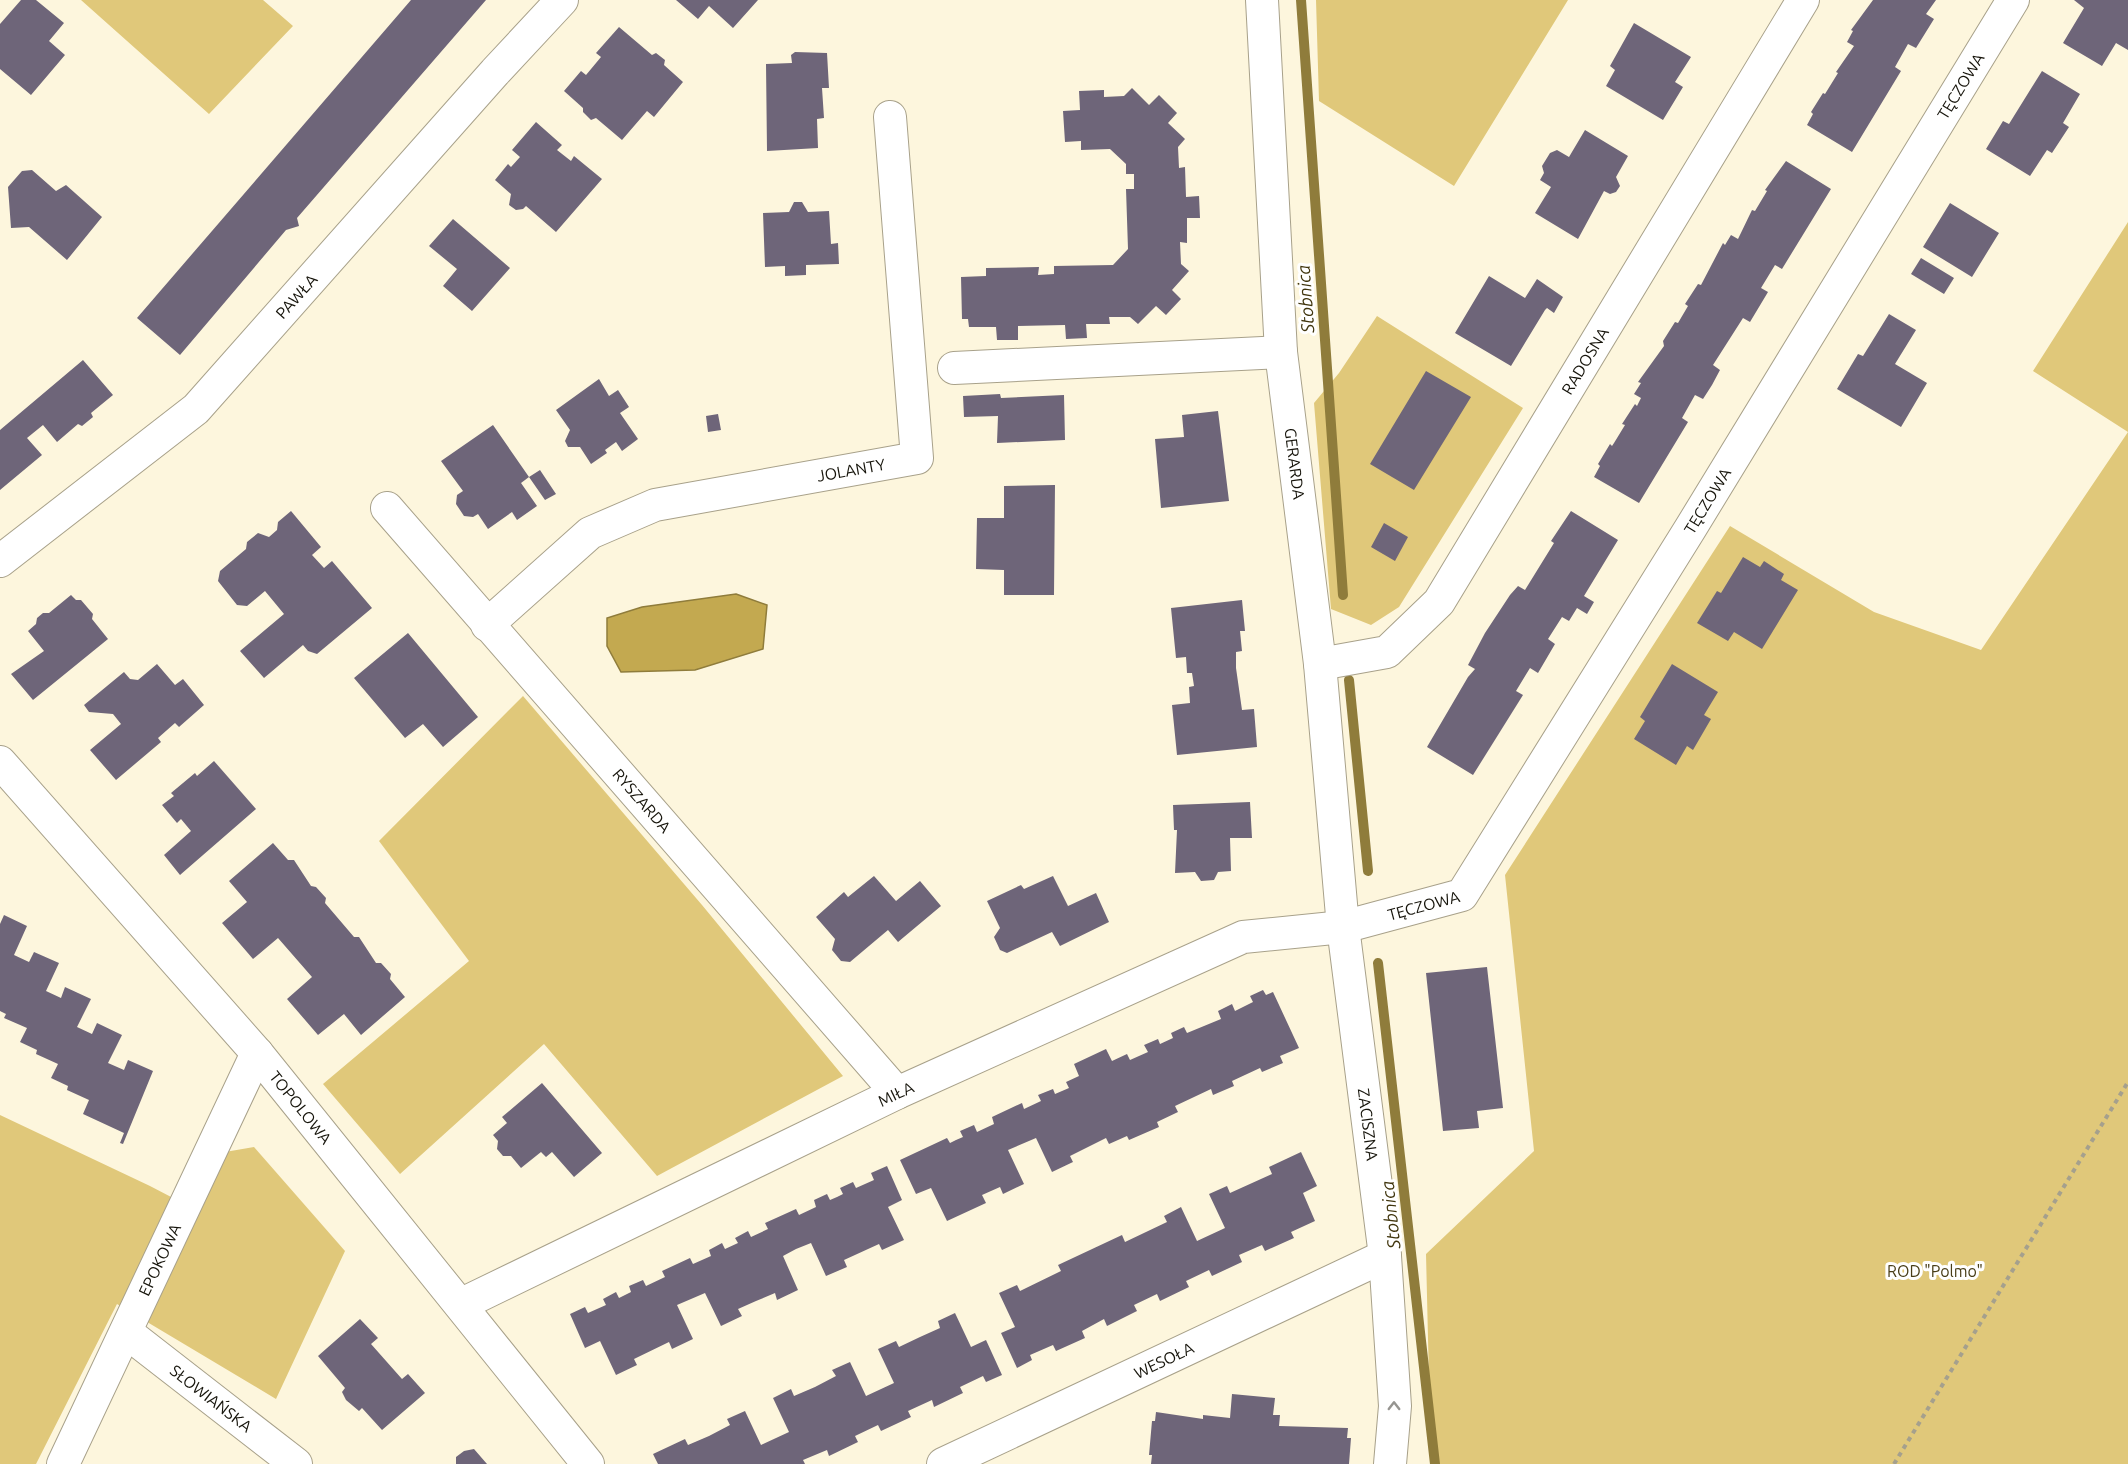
<svg xmlns="http://www.w3.org/2000/svg" width="2128" height="1464" font-family="Ubuntu,sans-serif">
<style>
.green{fill:#e0c87a}
.water{fill:#c3a950;stroke:#8f7c3b;stroke-width:1.5}
.lines{fill:none;stroke-linecap:round;stroke-linejoin:round}
.stream{stroke:#8f7c3b;stroke-width:10}
.building{fill:#6e6579}
.minor-casing{stroke:#a8a18a;stroke-width:34}
.path{stroke:#a5a08d;stroke-width:4;stroke-dasharray:4.5 4.5;stroke-linecap:butt}
.minor{stroke:#fff;stroke-width:32}
.oneway{stroke:#969591}
.labels{text-anchor:middle;dominant-baseline:central;stroke-width:6;stroke-linejoin:round;paint-order:stroke}
.street-label{font-size:16px;fill:#16140b;stroke:#fff}
.park-label{font-size:16px;fill:#483d17;stroke:#fff}
.water-label{font-size:18px;font-style:italic;fill:#40350d;stroke:#fff}
</style>
<rect width="100%" height="100%" fill="#fdf6dd"/>
<path class="green" d="M 81,0 L 263,0 L 293,26 L 209,114 Z
M 1316,0 L 1568,0 L 1454,186 L 1319,101 Z
M 2128,222 L 2128,1464 L 1431,1464 L 1426,1254 L 1534,1151 L 1505,875 L 1730,526 L 1874,612 L 1981,650 L 2128,432 L 2033,371 Z
M 1377,316 L 1523,408 L 1399,607 L 1371,625 L 1331,609 L 1314,403 L 1339,373 Z
M 523,696 L 702,905 L 843,1076 L 657,1176 L 544,1044 L 400,1174 L 323,1084 L 469,961 L 379,841 Z
M 0,1115 L 150,1186 L 198,1211 L 225,1152 L 254,1147 L 345,1251 L 276,1399 L 117,1304 L 36,1464 L 0,1464 Z"/>
<path class="water" d="M 736,594 L 767,605 L 763,649 L 695,670 L 621,672 L 607,646 L 607,618 L 642,607 Z"/>
<g class="lines">
<path class="stream" d="M 1301,0 L 1343,595
M 1349,680 L 1368,871
M 1378,963 L 1435,1464"/>
</g>
<path class="building" d="M 21,0 L 36,0 L 64,23 L 49,41 L 65,55 L 31,95 L 0,69 L 0,24 Z
M 411,0 L 486,0 L 297,218 L 299,226 L 286,230 L 180,355 L 137,318 Z
M 676,0 L 758,0 L 733,28 L 709,6 L 698,19 Z
M 1873,0 L 1936,0 L 1926,14 L 1934,19 L 1916,48 L 1908,44 L 1895,67 L 1901,71 L 1852,152 L 1807,125 L 1813,114 L 1811,112 L 1823,93 L 1825,94 L 1838,73 L 1836,72 L 1854,46 L 1847,42 L 1853,31 L 1851,30 Z
M 2074,0 L 2128,0 L 2128,50 L 2116,43 L 2102,66 L 2063,43 L 2084,8 Z
M 1634,23 L 1691,57 L 1675,82 L 1683,87 L 1663,120 L 1606,86 L 1615,70 L 1610,66 Z
M 619,27 L 652,55 L 656,53 L 665,60 L 664,65 L 683,82 L 654,117 L 647,111 L 622,140 L 596,118 L 591,120 L 583,112 L 583,108 L 564,91 L 581,71 L 586,75 L 601,57 L 596,53 Z
M 795,52 L 827,53 L 829,88 L 822,88 L 824,118 L 817,119 L 818,148 L 767,151 L 766,64 L 792,63 L 791,55 Z
M 2042,71 L 2080,94 L 2063,123 L 2069,127 L 2052,153 L 2047,150 L 2030,176 L 1986,149 L 2003,121 L 2009,124 Z
M 1132,88 L 1149,105 L 1159,95 L 1177,113 L 1168,123 L 1185,139 L 1178,147 L 1179,168 L 1185,167 L 1186,197 L 1199,196 L 1200,218 L 1187,218 L 1187,243 L 1180,242 L 1181,264 L 1189,271 L 1172,290 L 1181,299 L 1166,315 L 1156,306 L 1138,324 L 1130,317 L 1109,317 L 1110,324 L 1086,324 L 1087,338 L 1066,339 L 1065,325 L 1018,326 L 1018,340 L 997,340 L 996,327 L 969,327 L 968,319 L 962,319 L 961,277 L 986,276 L 986,268 L 1039,267 L 1038,275 L 1054,274 L 1054,266 L 1113,265 L 1128,249 L 1126,189 L 1134,189 L 1134,174 L 1126,174 L 1126,164 L 1110,149 L 1081,150 L 1081,141 L 1065,142 L 1063,111 L 1080,110 L 1079,91 L 1104,90 L 1104,97 L 1124,96 Z
M 536,122 L 562,145 L 557,150 L 571,161 L 574,156 L 602,179 L 556,232 L 526,206 L 523,209 L 516,210 L 509,205 L 511,194 L 495,180 L 508,164 L 511,167 L 520,157 L 512,150 Z
M 1585,130 L 1628,156 L 1616,177 L 1620,186 L 1616,192 L 1610,194 L 1604,191 L 1578,239 L 1535,213 L 1551,187 L 1540,180 L 1544,173 L 1542,166 L 1550,153 L 1557,150 L 1569,157 Z
M 1786,161 L 1831,189 L 1782,269 L 1775,265 L 1761,288 L 1768,292 L 1750,322 L 1743,318 L 1713,365 L 1720,370 L 1712,385 L 1703,399 L 1695,395 L 1682,418 L 1688,422 L 1639,503 L 1594,477 L 1600,466 L 1598,464 L 1610,444 L 1612,446 L 1614,443 L 1625,425 L 1622,424 L 1635,404 L 1637,406 L 1641,398 L 1634,394 L 1641,383 L 1638,382 L 1664,346 L 1663,341 L 1675,322 L 1678,323 L 1688,306 L 1685,304 L 1698,284 L 1701,285 L 1723,243 L 1725,245 L 1731,235 L 1738,239 L 1752,210 L 1755,211 L 1767,191 L 1765,190 Z
M 32,170 L 56,191 L 66,185 L 102,217 L 67,260 L 29,227 L 11,228 L 8,187 L 22,171 Z
M 794,202 L 802,202 L 808,212 L 829,211 L 831,244 L 838,243 L 839,264 L 806,265 L 806,275 L 785,276 L 785,266 L 765,267 L 763,213 L 789,212 Z
M 1950,203 L 1999,233 L 1972,277 L 1923,247 Z
M 453,219 L 510,268 L 472,311 L 443,286 L 457,269 L 429,246 Z
M 1921,258 L 1954,278 L 1944,294 L 1911,274 Z
M 1489,276 L 1525,298 L 1537,279 L 1563,297 L 1554,313 L 1547,308 L 1545,310 L 1511,366 L 1455,333 Z
M 1889,314 L 1916,330 L 1895,364 L 1927,383 L 1901,427 L 1837,389 L 1858,354 L 1863,356 Z
M 83,360 L 113,395 L 91,413 L 93,417 L 82,426 L 78,424 L 57,442 L 43,425 L 27,438 L 42,455 L 0,490 L 0,430 Z
M 1426,371 L 1471,397 L 1414,490 L 1370,464 Z
M 599,379 L 609,396 L 618,390 L 629,407 L 620,413 L 638,439 L 622,451 L 616,442 L 605,450 L 607,453 L 591,464 L 580,447 L 568,447 L 565,441 L 570,430 L 556,410 Z
M 1000,394 L 1001,398 L 1064,395 L 1065,440 L 997,443 L 998,416 L 964,417 L 963,396 Z
M 1218,411 L 1229,501 L 1161,508 L 1155,439 L 1184,437 L 1182,415 Z
M 718,414 L 721,430 L 708,432 L 706,416 Z
M 493,425 L 529,477 L 540,470 L 556,494 L 545,500 L 529,477 L 521,483 L 537,506 L 517,520 L 512,512 L 488,529 L 478,514 L 473,517 L 464,516 L 456,504 L 457,495 L 463,491 L 441,461 Z
M 1055,485 L 1054,595 L 1004,595 L 1004,570 L 976,569 L 977,518 L 1004,518 L 1004,486 Z
M 291,511 L 321,547 L 312,555 L 324,568 L 332,561 L 372,608 L 317,654 L 308,651 L 303,645 L 264,678 L 240,651 L 284,614 L 265,591 L 247,606 L 237,605 L 218,581 L 220,571 L 246,549 L 247,542 L 258,533 L 269,537 L 277,530 L 278,522 Z
M 1571,511 L 1618,540 L 1584,596 L 1594,602 L 1587,614 L 1577,608 L 1569,621 L 1562,617 L 1548,639 L 1555,644 L 1538,673 L 1530,668 L 1516,691 L 1523,695 L 1473,775 L 1427,747 L 1468,677 L 1475,669 L 1468,665 L 1485,633 L 1510,595 L 1518,586 L 1525,590 L 1554,543 L 1551,541 Z
M 1384,523 L 1408,537 L 1395,561 L 1371,547 Z
M 1743,557 L 1760,567 L 1764,561 L 1784,574 L 1781,580 L 1798,590 L 1762,649 L 1734,632 L 1728,641 L 1697,623 L 1717,591 L 1721,593 Z
M 71,595 L 76,600 L 81,600 L 93,614 L 92,619 L 108,639 L 33,700 L 11,674 L 44,651 L 28,631 L 36,624 L 37,618 L 43,613 L 49,613 Z
M 1242,600 L 1245,631 L 1240,631 L 1242,651 L 1236,652 L 1236,668 L 1242,710 L 1254,709 L 1257,747 L 1177,755 L 1172,705 L 1190,703 L 1189,687 L 1194,686 L 1192,673 L 1187,673 L 1186,657 L 1176,658 L 1171,608 Z
M 408,633 L 478,717 L 443,747 L 423,724 L 405,738 L 354,678 Z
M 157,664 L 175,685 L 183,679 L 204,705 L 179,727 L 175,723 L 158,738 L 161,742 L 116,780 L 90,750 L 121,724 L 113,714 L 89,712 L 84,705 L 124,672 L 130,679 L 138,680 Z
M 1672,664 L 1718,692 L 1704,715 L 1711,719 L 1693,750 L 1687,746 L 1676,765 L 1634,739 L 1645,721 L 1640,717 Z
M 214,761 L 256,809 L 180,875 L 164,855 L 191,831 L 181,819 L 177,823 L 162,805 L 174,796 L 171,793 L 195,773 L 197,776 Z
M 1250,802 L 1252,838 L 1230,838 L 1231,871 L 1218,872 L 1214,880 L 1201,881 L 1195,872 L 1175,873 L 1177,830 L 1174,830 L 1173,805 Z
M 273,843 L 288,860 L 294,860 L 311,886 L 316,887 L 326,898 L 325,903 L 354,937 L 359,937 L 376,963 L 381,963 L 391,974 L 390,979 L 405,997 L 361,1035 L 344,1014 L 318,1035 L 287,999 L 312,977 L 278,938 L 253,959 L 222,923 L 247,902 L 229,881 Z
M 874,876 L 896,901 L 920,881 L 941,906 L 898,942 L 888,930 L 850,962 L 841,961 L 832,950 L 835,939 L 816,917 L 844,892 L 848,897 Z
M 1053,876 L 1068,906 L 1096,893 L 1109,922 L 1060,946 L 1052,932 L 1007,953 L 1000,950 L 994,937 L 1000,928 L 987,901 L 1021,885 L 1024,889 Z
M 4,915 L 27,926 L 14,955 L 29,962 L 34,952 L 59,963 L 46,991 L 61,998 L 65,987 L 91,999 L 77,1027 L 92,1034 L 97,1023 L 122,1035 L 108,1063 L 124,1070 L 128,1060 L 153,1071 L 123,1144 L 120,1143 L 124,1133 L 83,1114 L 89,1100 L 67,1090 L 68,1086 L 51,1078 L 58,1064 L 36,1054 L 37,1050 L 20,1042 L 27,1028 L 4,1018 L 6,1014 L 0,1011 L 0,924 Z
M 1487,967 L 1503,1108 L 1477,1111 L 1479,1128 L 1443,1131 L 1426,973 Z
M 1263,990 L 1266,995 L 1273,992 L 1299,1048 L 1280,1056 L 1283,1063 L 1262,1072 L 1260,1068 L 1232,1081 L 1234,1086 L 1213,1095 L 1211,1089 L 1175,1106 L 1178,1112 L 1157,1122 L 1159,1127 L 1129,1140 L 1127,1136 L 1109,1144 L 1106,1138 L 1070,1156 L 1073,1162 L 1052,1172 L 1036,1138 L 1008,1150 L 1024,1184 L 1003,1194 L 1000,1187 L 982,1195 L 986,1203 L 947,1221 L 931,1188 L 916,1194 L 900,1160 L 947,1138 L 950,1143 L 956,1140 L 963,1137 L 960,1131 L 974,1125 L 977,1132 L 994,1124 L 992,1117 L 1022,1103 L 1024,1109 L 1041,1101 L 1038,1095 L 1053,1089 L 1055,1094 L 1069,1088 L 1066,1082 L 1079,1076 L 1074,1064 L 1106,1049 L 1112,1061 L 1127,1054 L 1130,1060 L 1148,1052 L 1144,1045 L 1158,1039 L 1160,1044 L 1173,1038 L 1171,1033 L 1184,1027 L 1187,1033 L 1221,1019 L 1218,1011 L 1232,1004 L 1235,1011 L 1253,1002 L 1250,996 Z
M 542,1083 L 602,1153 L 574,1177 L 552,1152 L 546,1157 L 541,1152 L 521,1168 L 511,1156 L 503,1156 L 497,1149 L 498,1141 L 493,1135 L 507,1123 L 502,1117 Z
M 1301,1152 L 1317,1186 L 1303,1193 L 1315,1221 L 1291,1232 L 1294,1238 L 1265,1251 L 1262,1245 L 1239,1255 L 1242,1262 L 1212,1276 L 1209,1270 L 1186,1281 L 1189,1287 L 1160,1301 L 1157,1294 L 1134,1305 L 1137,1311 L 1107,1326 L 1104,1319 L 1082,1331 L 1085,1338 L 1056,1351 L 1053,1345 L 1030,1355 L 1032,1360 L 1017,1368 L 1001,1333 L 1015,1327 L 999,1293 L 1017,1285 L 1020,1291 L 1061,1271 L 1058,1265 L 1122,1235 L 1125,1242 L 1167,1222 L 1164,1216 L 1181,1207 L 1197,1241 L 1225,1228 L 1209,1194 L 1227,1186 L 1230,1193 L 1272,1174 L 1269,1167 Z
M 887,1166 L 902,1200 L 888,1207 L 904,1240 L 882,1250 L 879,1244 L 844,1260 L 847,1267 L 826,1276 L 811,1243 L 796,1249 L 783,1256 L 798,1290 L 777,1300 L 775,1293 L 756,1301 L 738,1309 L 742,1316 L 721,1326 L 705,1293 L 677,1305 L 693,1339 L 672,1349 L 669,1342 L 634,1359 L 637,1365 L 616,1375 L 600,1341 L 585,1348 L 570,1314 L 585,1307 L 588,1313 L 606,1305 L 603,1299 L 616,1292 L 619,1298 L 631,1292 L 629,1286 L 643,1280 L 646,1286 L 665,1277 L 662,1271 L 690,1258 L 693,1264 L 711,1256 L 709,1250 L 722,1243 L 725,1249 L 738,1243 L 735,1238 L 748,1231 L 751,1237 L 768,1229 L 765,1223 L 796,1209 L 799,1215 L 816,1207 L 814,1200 L 827,1194 L 830,1200 L 837,1197 L 843,1194 L 840,1188 L 853,1182 L 856,1188 L 874,1180 L 871,1173 Z
M 955,1313 L 971,1347 L 986,1340 L 1002,1375 L 986,1382 L 983,1376 L 960,1387 L 963,1393 L 934,1407 L 932,1400 L 908,1411 L 911,1417 L 881,1431 L 878,1425 L 855,1436 L 858,1442 L 829,1456 L 827,1450 L 803,1460 L 805,1464 L 658,1464 L 653,1454 L 685,1439 L 688,1445 L 709,1436 L 730,1425 L 727,1419 L 745,1411 L 761,1445 L 789,1432 L 773,1398 L 791,1389 L 794,1396 L 815,1387 L 836,1376 L 832,1370 L 850,1362 L 866,1396 L 894,1383 L 878,1349 L 896,1341 L 899,1347 L 920,1337 L 940,1328 L 938,1321 Z
M 360,1319 L 378,1338 L 371,1344 L 402,1379 L 408,1374 L 425,1393 L 382,1430 L 362,1408 L 359,1411 L 346,1400 L 342,1392 L 345,1388 L 318,1356 Z
M 1232,1394 L 1275,1398 L 1273,1415 L 1280,1415 L 1279,1426 L 1348,1428 L 1347,1438 L 1351,1438 L 1349,1464 L 1151,1464 L 1152,1455 L 1149,1455 L 1152,1421 L 1155,1421 L 1156,1412 L 1203,1419 L 1203,1415 L 1230,1418 Z
M 474,1449 L 487,1464 L 456,1464 L 456,1457 L 464,1451 Z"/>
<g class="lines">
<g class="minor-casing">
<g id="minor">
<path id="s1" d="M 1262,0 L 1281,352 L 1320,664 L 1343,927 L 1385,1256 L 1395,1406 L 1390,1464"/>
<path d="M 954,368 L 1281,352"/>
<path id="s2" d="M 387,508 L 897,1093"/>
<path id="s3" d="M 0,561 L 196,409 L 495,72 L 562,0"/>
<path id="s4" d="M 487,625 L 590,533 L 655,505 L 917,458 L 890,117"/>
<path id="s5" d="M 1320,664 L 1387,652 L 1439,602 L 1803,0"/>
<path id="s6" d="M 0,762 L 257,1053 L 588,1464"/>
<path id="s7" d="M 462,1304 L 897,1093 L 1243,937 L 1343,927 L 1462,895 L 1690,529 L 2013,0"/>
<path id="s8" d="M 126,1332 L 296,1464"/>
<path id="s9" d="M 63,1464 L 257,1053"/>
<path id="s10" d="M 943,1464 L 1385,1256"/>
</g>
</g>
<path class="path" d="M 1894,1464 L 2128,1082"/>
<use href="#minor" class="minor"/>
</g>
<defs><path id="oneway-chevron" d="M-2-3.5L2.5 0L-2 3.5" fill="none" stroke-width="1.6" stroke-linecap="round" stroke-linejoin="round" transform="scale(1.5)"/></defs>
<use class="oneway" href="#oneway-chevron" transform="translate(1394 1406) rotate(-90)"/>
<g class="labels">
<g class="street-label">
<text stroke="none"><textPath href="#s7" startOffset="2037">TĘCZOWA</textPath></text>
<text stroke="none"><textPath href="#s3" startOffset="399">PAWŁA</textPath></text>
<text stroke="none"><textPath href="#s5" startOffset="422">RADOSNA</textPath></text>
<text stroke="none"><textPath href="#s1" startOffset="465">GERARDA</textPath></text>
<text stroke="none"><textPath href="#s4" startOffset="408">JOLANTY</textPath></text>
<text stroke="none"><textPath href="#s7" startOffset="1551">TĘCZOWA</textPath></text>
<text stroke="none"><textPath href="#s2" startOffset="388">RYSZARDA</textPath></text>
<text stroke="none"><textPath href="#s7" startOffset="1047">TĘCZOWA</textPath></text>
<text stroke="none"><textPath href="#s7" startOffset="482">MIŁA</textPath></text>
<text stroke="none"><textPath href="#s6" startOffset="458">TOPOLOWA</textPath></text>
<text stroke="none"><textPath href="#s1" startOffset="1130">ZACISZNA</textPath></text>
<text stroke="none"><textPath href="#s9" startOffset="226">EPOKOWA</textPath></text>
<text stroke="none"><textPath href="#s10" startOffset="244">WESOŁA</textPath></text>
<text stroke="none"><textPath href="#s8" startOffset="108">SŁOWIAŃSKA</textPath></text>
</g>
<g class="park-label">
<text x="1935" y="1271">ROD "Polmo"</text>
</g>
<g class="water-label">
<text transform="translate(1305 299) rotate(-94)">Stobnica</text>
<text transform="translate(1390 1215) rotate(-96)">Stobnica</text>
</g>
</g>
</svg>
